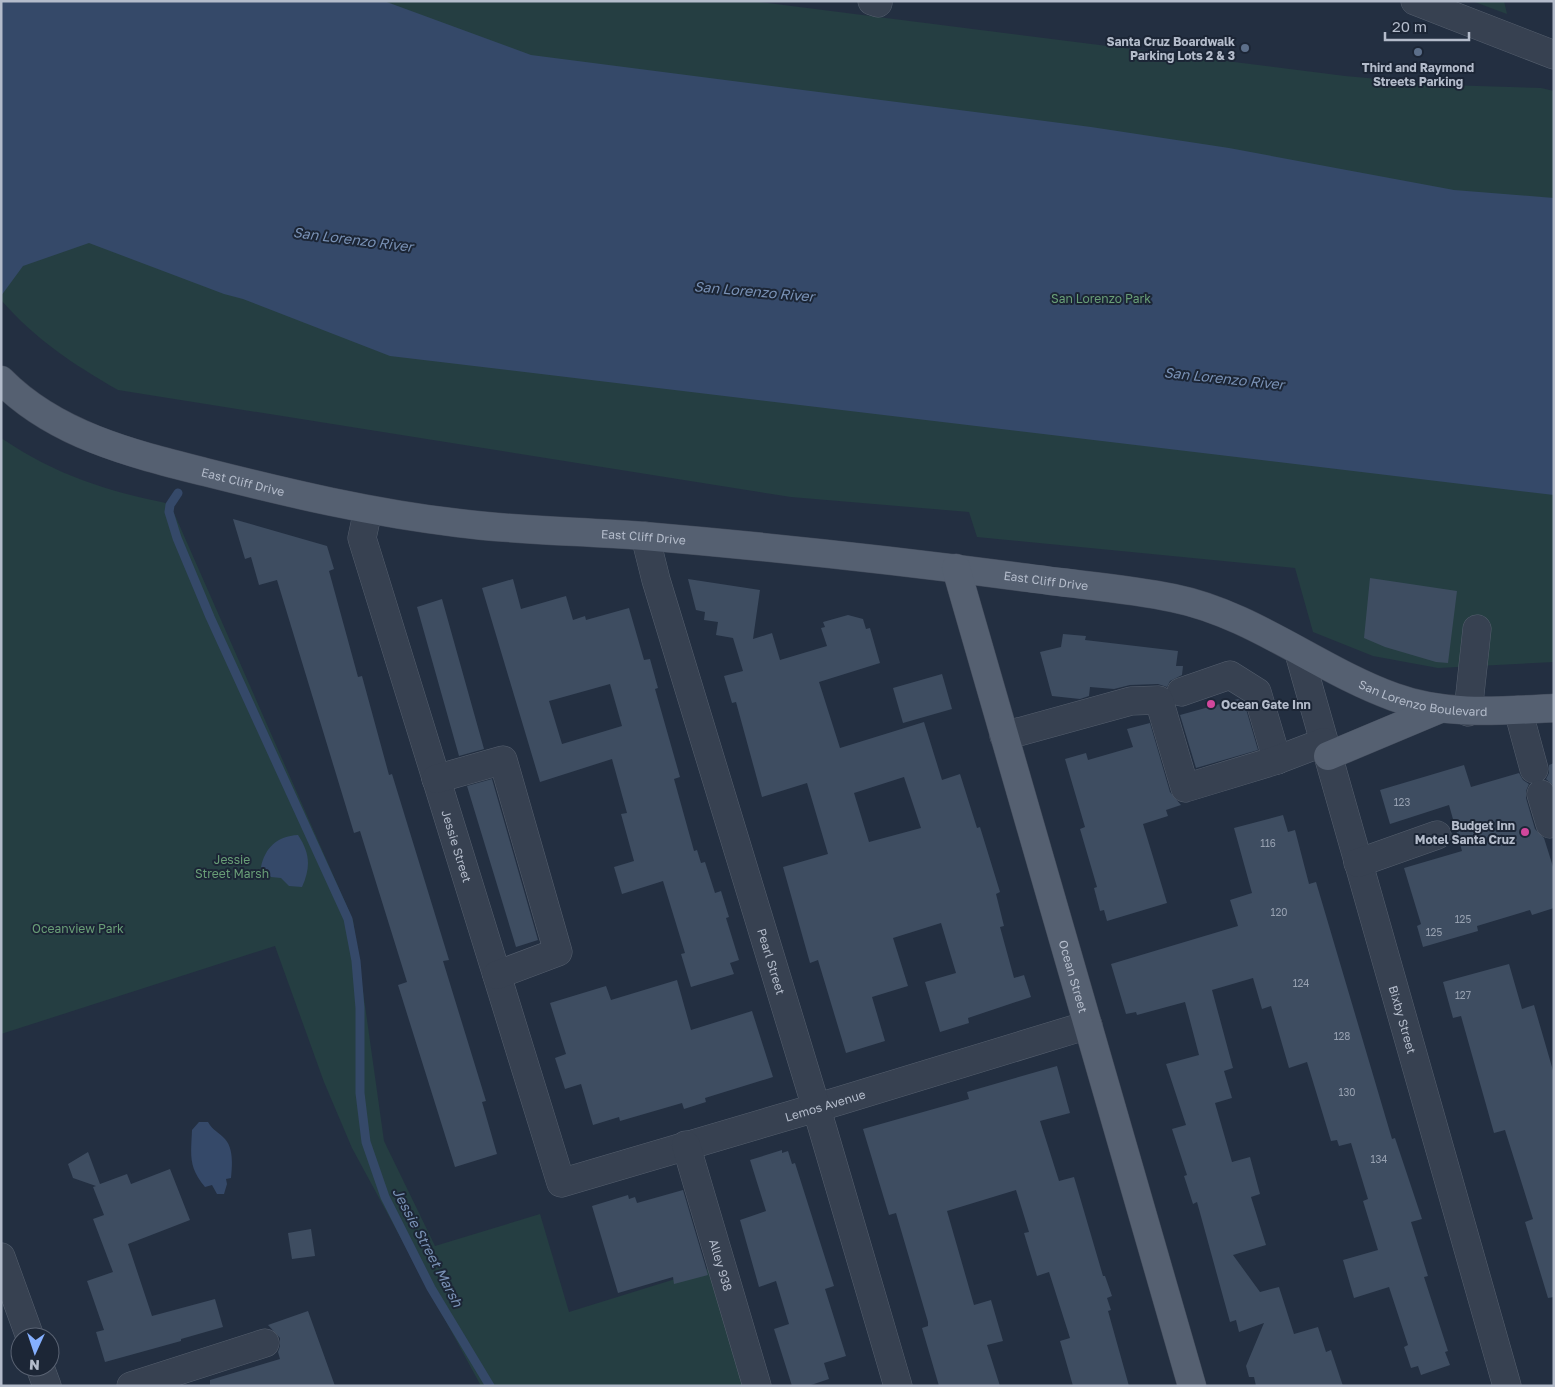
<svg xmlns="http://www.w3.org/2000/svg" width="1555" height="1387" font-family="'Golos Text',sans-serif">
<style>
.green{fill:#253e42}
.water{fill:#354969}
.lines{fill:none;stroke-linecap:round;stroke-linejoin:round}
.stream{stroke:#354969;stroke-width:9}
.building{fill:#3e4d61;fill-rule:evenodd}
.minor-casing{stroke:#555f6e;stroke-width:29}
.major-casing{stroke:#414a5a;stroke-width:29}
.minor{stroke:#374151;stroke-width:28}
.major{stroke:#556071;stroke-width:28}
.service-dot{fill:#5c6f8a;stroke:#1c2636;stroke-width:2}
.hotel-dot{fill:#d1479c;stroke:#1c2636;stroke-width:2}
.labels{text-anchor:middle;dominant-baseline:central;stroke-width:4;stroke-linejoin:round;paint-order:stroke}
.number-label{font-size:10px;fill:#96a0b0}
.poi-label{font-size:12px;font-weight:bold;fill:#b4bccb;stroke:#1c2636;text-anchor:end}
.park-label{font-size:12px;fill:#699e77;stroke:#1c2636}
.street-label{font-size:12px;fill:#b4bccb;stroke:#1c2636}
.water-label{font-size:14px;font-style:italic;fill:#7991b5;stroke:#1c2636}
</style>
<rect width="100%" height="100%" fill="#232f41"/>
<path class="green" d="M 1,1 L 752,1 L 1345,76 L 1446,85 L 1541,88 L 1554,91 L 1554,662 L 1438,668 L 1373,656 L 1313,632 L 1295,568 L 977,537 L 969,512 L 791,497 L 118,390 C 73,364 36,340 1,300 Z
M 1472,1 L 1504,1 L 1507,14 Z
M 1,438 C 58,476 104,490 170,504 L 353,920 L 384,1141 L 435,1246 L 540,1214 L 569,1312 L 714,1267 L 750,1386 L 481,1386 L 352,1148 L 324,1082 L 275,946 L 1,1034 Z"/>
<path class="water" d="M 1,1 L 384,1 L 531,55 L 1091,127 L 1229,148 L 1454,190 L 1554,198 L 1554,495 L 390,356 L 243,299 L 224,294 L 89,243 L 23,266 L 1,296 Z
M 298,835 C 310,853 311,867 302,887 L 289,886 L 281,878 L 271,877 L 261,867 C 265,848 277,836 298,835 Z
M 199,1122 L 208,1122 C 213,1131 219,1132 225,1139 C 234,1149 232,1166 231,1178 L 226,1179 L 227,1184 L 224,1194 L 217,1194 L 212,1185 L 205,1187 C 188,1167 191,1155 192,1130 Z"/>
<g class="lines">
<path class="stream" d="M 178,493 L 170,505 L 169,512 L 177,538 L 210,617 L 348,919 L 356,961 L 360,1008 L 360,1093 L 366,1142 L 385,1197 L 431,1288 L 490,1386"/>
</g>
<path class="building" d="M 233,519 L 327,546 L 334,569 L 329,571 L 358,677 L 362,676 L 389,775 L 392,774 L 449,960 L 443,961 L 486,1101 L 482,1102 L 497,1154 L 455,1167 L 398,985 L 407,982 L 360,831 L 354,833 L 277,580 L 259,585 L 251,557 L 245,559 Z
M 1370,578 L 1457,591 L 1448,663 L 1436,662 L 1385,647 L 1364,638 Z
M 513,579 L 521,609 L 566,596 L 573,620 L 585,616 L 586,620 L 629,608 L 644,660 L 650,659 L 658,688 L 655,689 L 680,777 L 674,779 L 694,851 L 697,850 L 701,863 L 705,862 L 715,893 L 721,891 L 729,917 L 726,918 L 739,960 L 730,963 L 734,974 L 691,987 L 681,954 L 685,953 L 663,881 L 622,894 L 614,867 L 634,861 L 621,814 L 627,813 L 612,759 L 540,782 L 482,588 ZM 610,684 L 622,726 L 562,744 L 549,701 Z
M 688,579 L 760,590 L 753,639 L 772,633 L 780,660 L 827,646 L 821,628 L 825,627 L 823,622 L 848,615 L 863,619 L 866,629 L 870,628 L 880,663 L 819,682 L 840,748 L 924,722 L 942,780 L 960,774 L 977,828 L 980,827 L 1000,892 L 996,894 L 1004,926 L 1000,927 L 1014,978 L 1024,975 L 1031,997 L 968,1018 L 969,1023 L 940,1032 L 925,982 L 956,973 L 941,923 L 893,938 L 908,986 L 872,997 L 885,1041 L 846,1053 L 818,960 L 810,963 L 783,867 L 828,854 L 807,783 L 762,797 L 736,702 L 732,703 L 724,676 L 743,671 L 733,638 L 716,635 L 718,622 L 704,620 L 705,612 L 696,610 ZM 904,777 L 921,828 L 869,842 L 854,793 Z
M 442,599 L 484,749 L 459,756 L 417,607 Z
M 1063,634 L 1086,636 L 1085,640 L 1178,651 L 1176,666 L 1183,666 L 1182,675 L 1170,681 L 1167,687 L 1158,684 L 1130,685 L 1114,689 L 1090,687 L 1089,696 L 1080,699 L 1052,696 L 1040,652 L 1061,647 Z
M 942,674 L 952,709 L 903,723 L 893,688 Z
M 1238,699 L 1244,702 L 1258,750 L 1196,768 L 1180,715 Z
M 1150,723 L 1170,792 L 1181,805 L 1166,810 L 1168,816 L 1143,824 L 1167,903 L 1107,921 L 1104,910 L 1100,911 L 1094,888 L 1097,887 L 1080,829 L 1085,827 L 1065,759 L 1086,753 L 1088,760 L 1133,747 L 1127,729 Z
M 1554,763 L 1554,786 L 1546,779 L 1549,773 L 1549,765 Z
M 1464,765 L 1471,787 L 1519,773 L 1523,780 L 1529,784 L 1526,791 L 1526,798 L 1535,829 L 1544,838 L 1554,870 L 1554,908 L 1532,915 L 1530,910 L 1477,926 L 1478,931 L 1423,947 L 1417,926 L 1421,924 L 1404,868 L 1462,851 L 1449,805 L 1390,824 L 1380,790 Z
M 492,779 L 538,940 L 516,947 L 467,786 Z
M 1283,815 L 1288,832 L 1295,830 L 1309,884 L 1316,882 L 1392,1139 L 1395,1138 L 1422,1219 L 1411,1222 L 1428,1276 L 1424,1277 L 1448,1351 L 1445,1352 L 1450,1365 L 1421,1375 L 1418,1366 L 1411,1368 L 1404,1347 L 1408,1345 L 1389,1287 L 1354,1298 L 1343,1260 L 1378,1250 L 1363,1201 L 1368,1199 L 1351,1143 L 1339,1146 L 1337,1140 L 1331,1141 L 1307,1062 L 1289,1068 L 1271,1006 L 1262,1009 L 1253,978 L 1212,990 L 1233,1068 L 1224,1071 L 1232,1098 L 1215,1103 L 1232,1162 L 1250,1157 L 1260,1194 L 1251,1197 L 1266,1245 L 1233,1255 L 1260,1292 L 1279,1287 L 1294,1334 L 1318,1327 L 1326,1352 L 1331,1350 L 1343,1386 L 1256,1386 L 1254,1377 L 1249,1377 L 1246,1366 L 1264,1323 L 1239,1332 L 1236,1320 L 1230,1322 L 1197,1202 L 1193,1204 L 1184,1176 L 1187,1175 L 1172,1129 L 1186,1125 L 1166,1064 L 1199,1055 L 1185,1002 L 1137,1015 L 1136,1012 L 1126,1014 L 1111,964 L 1238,926 L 1230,900 L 1252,893 L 1234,828 Z
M 1509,964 L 1522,1009 L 1534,1005 L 1554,1074 L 1554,1297 L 1548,1298 L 1525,1222 L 1533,1219 L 1505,1130 L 1494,1133 L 1461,1016 L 1453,1018 L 1443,982 Z
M 677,980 L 691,1030 L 752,1011 L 773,1077 L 705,1098 L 706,1102 L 684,1109 L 682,1103 L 620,1121 L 619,1117 L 593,1125 L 581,1084 L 565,1089 L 555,1058 L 566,1054 L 550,1003 L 606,986 L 611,1000 Z
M 1057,1066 L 1070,1113 L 1040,1121 L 1059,1181 L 1074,1177 L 1103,1276 L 1105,1276 L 1112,1296 L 1107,1298 L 1111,1310 L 1108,1311 L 1129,1386 L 1073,1386 L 1060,1341 L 1070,1338 L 1049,1272 L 1037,1276 L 1024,1233 L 1029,1232 L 1016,1190 L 947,1211 L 974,1305 L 991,1300 L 1003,1341 L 987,1345 L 1000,1386 L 939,1386 L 922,1328 L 928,1326 L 928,1322 L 896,1213 L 889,1215 L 863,1129 L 969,1099 L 967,1092 Z
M 782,1150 L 782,1153 L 788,1151 L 792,1164 L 795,1163 L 834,1286 L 825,1289 L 846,1356 L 824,1363 L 829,1379 L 808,1386 L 792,1386 L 774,1329 L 789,1324 L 776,1281 L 759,1287 L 740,1220 L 766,1211 L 750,1160 Z
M 88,1152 L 100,1184 L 127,1174 L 131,1184 L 170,1169 L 190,1220 L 128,1244 L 152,1316 L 215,1299 L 223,1327 L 181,1339 L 181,1341 L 105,1362 L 96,1332 L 104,1330 L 87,1281 L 113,1272 L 93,1219 L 104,1215 L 93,1187 L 96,1186 L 73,1178 L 68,1164 Z
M 683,1190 L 708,1275 L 674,1284 L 673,1277 L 618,1293 L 592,1206 L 628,1195 L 629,1199 L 635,1197 L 637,1203 Z
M 311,1229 L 315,1256 L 292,1259 L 288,1233 Z
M 308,1311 L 335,1386 L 210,1386 L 210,1380 L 280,1359 L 278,1352 L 280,1346 L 280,1338 L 268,1325 Z"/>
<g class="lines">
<g class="minor-casing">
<g id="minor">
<path d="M 872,1 L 878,3"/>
<path d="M 1415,1 L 1554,55"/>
<path id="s1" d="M 368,510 L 362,538 L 561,1183 L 839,1101 L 1088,1025"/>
<path id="s2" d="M 645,536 L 656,580 L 823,1130 L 898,1386"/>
<path id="s3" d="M 1299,653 L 1507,1386"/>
<path d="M 1181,692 L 1230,675 L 1257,692 L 1277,760"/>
<path d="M 1518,710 L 1534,769"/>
<path d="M 1468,712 L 1477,629"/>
<path d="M 1004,736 L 1131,701 L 1159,700 L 1185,788 L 1277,760 L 1324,742"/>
<path d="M 436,779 L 503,760 L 558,952 L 497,975"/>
<path d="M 1541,794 L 1550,824 L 1554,823"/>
<path d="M 1358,863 L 1437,835"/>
<path id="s4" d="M 686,1145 L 757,1386"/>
<path d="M 1,1257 L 30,1337"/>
<path d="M 40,1367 L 47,1386"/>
<path d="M 131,1386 L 265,1343"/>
</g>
</g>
<g class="major-casing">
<g id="major">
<path id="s5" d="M 1,380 C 55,435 133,454 205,472 C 288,493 372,513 458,523 C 519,531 582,531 644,536 C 772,547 901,561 1029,578 C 1077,585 1126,588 1173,598 C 1253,614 1319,670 1394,697 C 1446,716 1499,711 1554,708"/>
<path id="s6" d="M 956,568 L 1192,1386"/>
<path d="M 1328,756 L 1440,709"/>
</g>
</g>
<use href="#minor" class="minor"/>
<use href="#major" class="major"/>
</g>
<g class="service-dot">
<circle cx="1245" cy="48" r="5"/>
<circle cx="1418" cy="52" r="5"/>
</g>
<g class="hotel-dot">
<circle cx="1211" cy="704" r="5"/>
<circle cx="1525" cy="832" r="5"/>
</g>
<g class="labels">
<g class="number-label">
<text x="1402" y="802">123</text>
<text x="1268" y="843">116</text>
<text x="1279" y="912">120</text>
<text x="1463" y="919">125</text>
<text x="1434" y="932">125</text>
<text x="1301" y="983">124</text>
<text x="1463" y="995">127</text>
<text x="1342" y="1036">128</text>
<text x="1347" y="1092">130</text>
<text x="1379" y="1159">134</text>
</g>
<g class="poi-label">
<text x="1235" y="41">Santa Cruz Boardwalk<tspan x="1235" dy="14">Parking Lots 2 &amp; 3</tspan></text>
<text x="1418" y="67" text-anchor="middle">Third and Raymond<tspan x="1418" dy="14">Streets Parking</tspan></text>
<text x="1221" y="704" text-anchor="start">Ocean Gate Inn</text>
<text x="1515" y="825">Budget Inn<tspan x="1515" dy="14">Motel Santa Cruz</tspan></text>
</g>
<g class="park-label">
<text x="1101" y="298">San Lorenzo Park</text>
<text x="232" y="859">Jessie<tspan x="232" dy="14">Street Marsh</tspan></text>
<text x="78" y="928">Oceanview Park</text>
</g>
<g class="street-label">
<text stroke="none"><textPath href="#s5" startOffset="266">East Cliff Drive</textPath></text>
<text stroke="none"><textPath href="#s5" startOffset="671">East Cliff Drive</textPath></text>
<text stroke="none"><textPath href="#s5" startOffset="1076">East Cliff Drive</textPath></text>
<text stroke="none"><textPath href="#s5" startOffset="1476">San Lorenzo Boulevard</textPath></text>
<text stroke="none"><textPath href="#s1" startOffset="351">Jessie Street</textPath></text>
<text stroke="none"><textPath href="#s2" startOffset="444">Pearl Street</textPath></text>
<text stroke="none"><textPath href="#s6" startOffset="425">Ocean Street</textPath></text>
<text stroke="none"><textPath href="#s3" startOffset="381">Bixby Street</textPath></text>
<text stroke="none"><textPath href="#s1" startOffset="979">Lemos Avenue</textPath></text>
<text stroke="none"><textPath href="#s4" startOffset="125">Alley 938</textPath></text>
</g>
<g class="water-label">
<text transform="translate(353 239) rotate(7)">San Lorenzo River</text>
<text transform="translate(754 291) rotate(5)">San Lorenzo River</text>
<text transform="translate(1224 378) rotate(6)">San Lorenzo River</text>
<text transform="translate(428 1247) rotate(62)">Jessie Street Marsh</text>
</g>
</g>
<rect width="1555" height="1387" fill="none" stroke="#b4bccb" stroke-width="5"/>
<g transform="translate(35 1352) rotate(183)"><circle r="24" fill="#1c2636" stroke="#596272"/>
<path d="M0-4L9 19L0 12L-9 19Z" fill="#85b0ff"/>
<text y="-8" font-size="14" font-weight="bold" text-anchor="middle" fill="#b4bccb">N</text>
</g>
<path d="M1385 32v8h84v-8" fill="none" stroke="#b4bccb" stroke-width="2.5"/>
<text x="1392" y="32" font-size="15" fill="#b4bccb" stroke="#1c2636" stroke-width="4" paint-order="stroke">20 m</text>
</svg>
